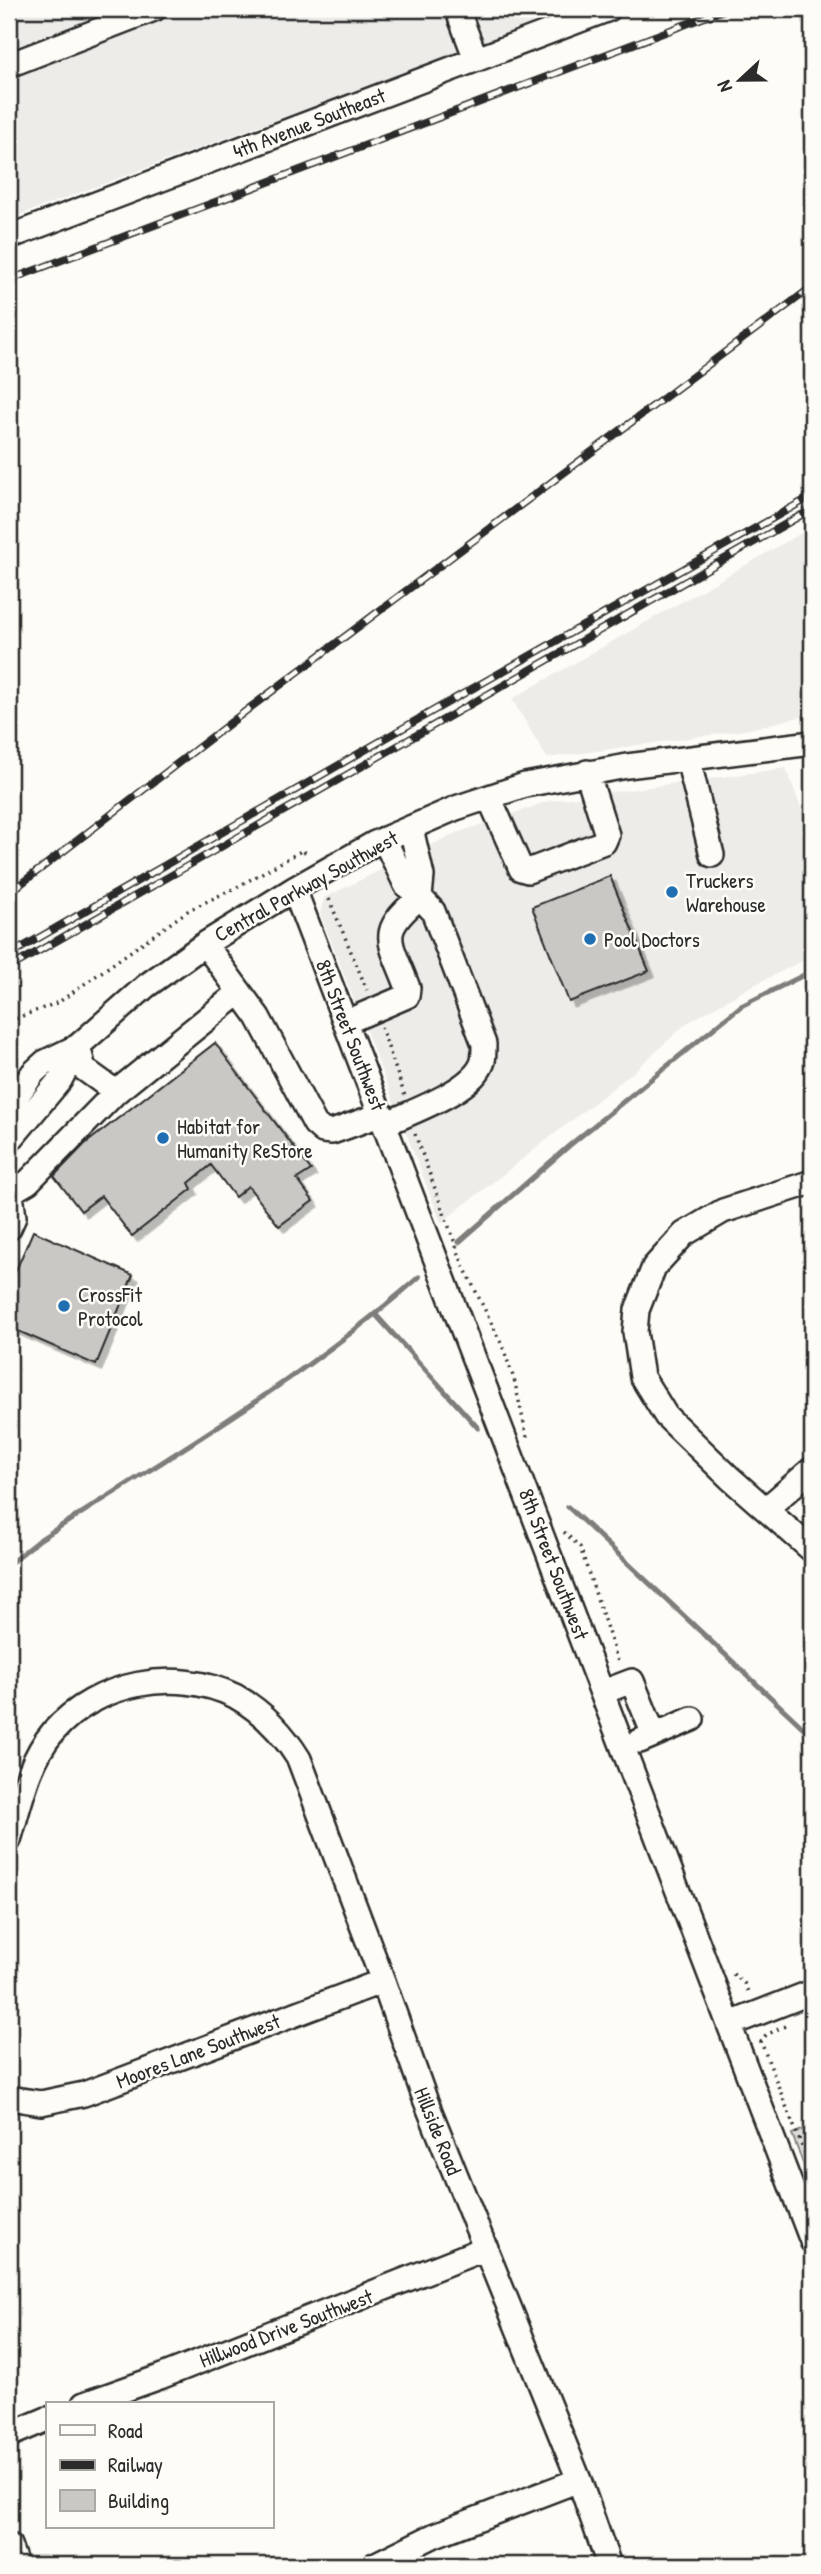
<svg xmlns="http://www.w3.org/2000/svg" width="821" height="2574" font-family="'Patrick Hand',sans-serif">
<style>
.built{fill:#edece8}
.green{fill:#dfdeda;stroke:#858482;stroke-width:2}
.lines{fill:none;stroke-linecap:round;stroke-linejoin:round}
.stream{stroke:#7e7d7b;stroke-width:5}
.building{fill:#c9c8c4;stroke:#2b2b2b;stroke-width:2;filter:url(#shadow)}
.minor-casing{stroke:#2b2b2b;stroke-width:28}
.path{stroke:#2b2b2b;stroke-width:3.5;stroke-dasharray:2 5;stroke-linecap:butt}
.minor{stroke:#fdfcf7;stroke-width:23}
.rail-casing{stroke:#2b2b2b;stroke-width:8}
.rail{stroke:#fdfcf7;stroke-width:5;stroke-dasharray:16;stroke-linecap:butt}
.poi-dot{fill:#1f6fb2;stroke:#fdfcf7;stroke-width:2.5}
.labels{text-anchor:middle;dominant-baseline:central;stroke-width:5;stroke-linejoin:round;paint-order:stroke}
.street-label{font-size:21px;fill:#2b2b2b;stroke:#fdfcf7}
.poi-label{font-size:21px;fill:#2b2b2b;stroke:#fdfcf7;text-anchor:start}
</style>
<defs>
<filter id="shadow"><feDropShadow dx="5.5" dy="5.5" stdDeviation="0" flood-color="#0004"/></filter>
</defs>
<rect width="100%" height="100%" fill="#fdfcf7"/>
<filter id="ink" filterUnits="userSpaceOnUse"><feTurbulence type="fractalNoise" baseFrequency=".0143" numOctaves="2"/><feDisplacementMap in="SourceGraphic" scale="14" xChannelSelector="R" yChannelSelector="G"/><feConvolveMatrix kernelMatrix="1 2 1 2 8 2 1 2 1" color-interpolation-filters="sRGB"/></filter>
<g filter="url(#ink)">
<path class="built" d="M 9,9 L 573,9 L 9,219 Z
M 812,527 L 812,714 L 745,730 L 547,758 L 512,699 Z
M 786,768 L 812,837 L 812,956 L 748,988 L 687,1023 L 632,1073 L 441,1223 L 320,913 L 324,898 L 454,834 L 549,801 Z"/>
<path class="green" d="M 812,2126 L 812,2187 L 792,2134 Z"/>
<g class="lines">
<path class="stream" d="M 459,1242 L 570,1145 L 741,1006 L 812,971
M 376,1315 L 478,1428
M 568,1507 L 812,1736
M 9,1564 L 39,1540 C 169,1457 303,1379 419,1277"/>
</g>
<path class="building" d="M 610,876 L 649,971 L 569,1002 L 532,907 Z
M 215,1043 L 311,1170 L 297,1179 L 313,1201 L 279,1226 L 248,1186 L 235,1197 L 211,1165 L 189,1183 L 192,1189 L 132,1236 L 101,1196 L 81,1211 L 54,1176 L 85,1144 Z
M 33,1231 L 133,1275 L 96,1365 L 9,1327 L 9,1286 Z"/>
<g class="lines">
<g class="minor-casing">
<path id="minor" d="M 457,9 L 476,59
M 9,65 L 154,9
M 9,237 L 609,9
M 688,759 L 712,855
M 489,797 L 521,869 L 528,871 L 604,842 L 607,835 L 587,772
M 384,839 L 406,885 L 420,897 L 422,876 L 411,828
M 294,889 L 812,2241
M 205,944 L 258,1017 L 315,1124 L 323,1131 L 332,1132 L 382,1114
M 346,1022 L 407,996 L 408,988 C 390,939 376,934 420,897 L 433,911 L 484,1044 C 484,1049 484,1056 483,1061 C 475,1090 411,1112 385,1124
M 78,1046 L 84,1069 L 116,1092
M 9,1107 L 33,1073 L 45,1062 L 78,1046 L 146,986 L 205,944 L 294,889 L 375,843 L 456,808 L 525,785 L 627,766 L 812,743
M 9,1141 L 60,1080 L 78,1046
M 812,1182 L 723,1211 L 684,1234 L 654,1267 L 637,1310 L 635,1332 L 642,1377 L 666,1416 L 730,1478 L 812,1550
M 9,1193 L 28,1182 L 116,1092 L 240,992
M 9,1228 L 14,1217 L 11,1194
M 767,1508 L 812,1469
M 603,1692 L 632,1681 L 654,1735
M 640,1741 L 692,1719
M 9,1840 C 20,1804 28,1761 53,1732 C 96,1682 176,1667 235,1696 C 262,1711 283,1733 299,1759 L 383,1981 L 425,2099 L 579,2480 L 609,2565
M 730,2024 L 812,1992
M 9,2098 L 41,2103 L 84,2094 L 383,1981
M 84,2404 L 160,2377 L 486,2248
M 9,2435 L 47,2419
M 9,2545 L 16,2565
M 374,2565 L 435,2535 L 579,2480"/>
</g>
<path class="path" d="M 329,899 L 367,990
M 9,1021 L 59,1002 L 189,910 L 237,887 L 303,850 L 306,854
M 381,1027 L 405,1096
M 415,1134 L 463,1265 L 502,1345 L 514,1379 L 527,1437
M 564,1532 L 580,1547 L 619,1665
M 733,1974 L 744,1983 L 749,1994
M 785,2026 L 766,2035 L 761,2042 L 812,2172"/>
<use href="#minor" class="minor"/>
<g class="rail-casing">
<path id="rail" d="M 9,280 L 726,9
M 9,893 L 251,707 L 812,287
M 9,955 L 431,712 L 812,496
M 9,968 L 812,509"/>
</g>
<use href="#rail" class="rail"/>
</g>
</g>
<g class="poi-dot">
<circle cx="672" cy="892" r="7"/>
<circle cx="590" cy="939" r="7"/>
<circle cx="163" cy="1138" r="7"/>
<circle cx="64" cy="1306" r="7"/>
</g>
<g class="labels">
<g class="street-label">
<text transform="translate(309 123) rotate(-21)">4th Avenue Southeast</text>
<text transform="translate(306 886) rotate(-29)">Central Parkway Southwest</text>
<text transform="translate(351 1035) rotate(69)">8th Street Southwest</text>
<text transform="translate(554 1564) rotate(69)">8th Street Southwest</text>
<text transform="translate(198 2051) rotate(-21)">Moores Lane Southwest</text>
<text transform="translate(438 2131) rotate(68)">Hillside Road</text>
<text transform="translate(286 2328) rotate(-21)">Hillwood Drive Southwest</text>
</g>
<g class="poi-label">
<text x="686" y="880">Truckers<tspan x="686" dy="24">Warehouse</tspan></text>
<text x="604" y="939">Pool Doctors</text>
<text x="177" y="1126">Habitat for<tspan x="177" dy="24">Humanity ReStore</tspan></text>
<text x="78" y="1294">CrossFit<tspan x="78" dy="24">Protocol</tspan></text>
</g>
</g>
<rect width="821" height="2574" fill="none" stroke="#fdfcf7" stroke-width="35"/>
<rect x="18" y="18" width="786" height="2539" fill="none" stroke="#2b2b2b" stroke-width="2.5" filter="url(#ink)"/>
<rect x="46" y="2402" width="228" height="126" fill="#fdfcf7" stroke="#a9a8a5" stroke-width="2"/>
<rect x="60" y="2425" width="35" height="10" fill="#fdfcf7" stroke="#a9a8a5" stroke-width="2"/>
<text x="108" y="2438" font-size="21" fill="#2b2b2b">Road</text>
<rect x="60" y="2460" width="35" height="10" fill="#2b2b2b" stroke="#a9a8a5" stroke-width="2"/>
<text x="108" y="2472" font-size="21" fill="#2b2b2b">Railway</text>
<rect x="60" y="2490" width="35" height="21" fill="#c9c8c4" stroke="#a9a8a5" stroke-width="2"/>
<text x="108" y="2508" font-size="21" fill="#2b2b2b">Building</text>
<g transform="translate(740 80) rotate(248)" stroke="#fdfcf7" stroke-width="5" paint-order="stroke">
<path d="M0-5L12 26L0 18L-12 26Z" fill="#2b2b2b"/>
<text y="-10" font-size="19" font-weight="bold" text-anchor="middle" fill="#2b2b2b">N</text>
</g>
</svg>
